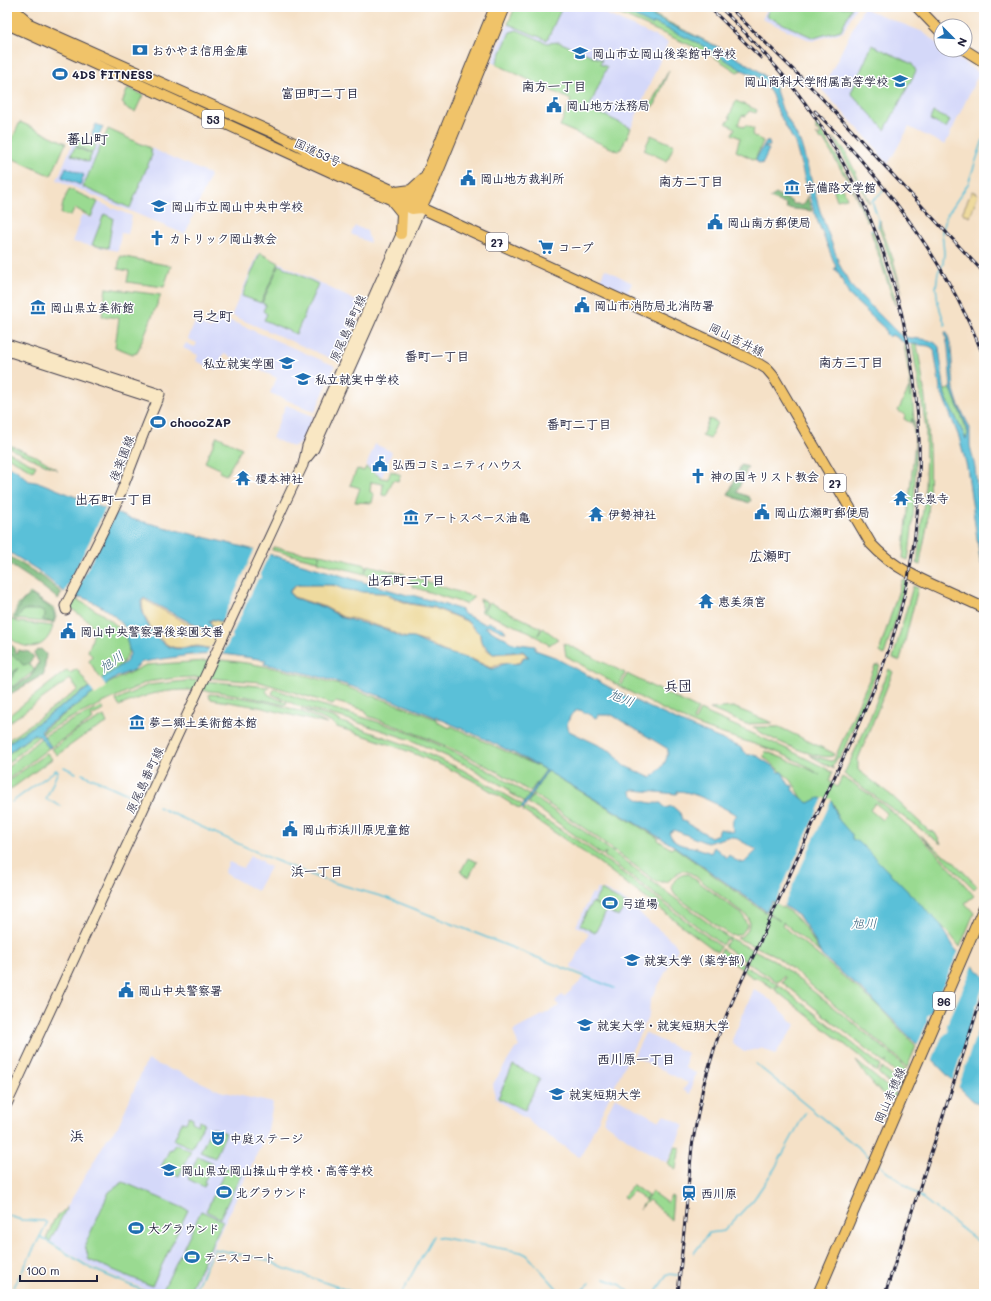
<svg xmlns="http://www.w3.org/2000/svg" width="991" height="1301" font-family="Mali,'Klee One',sans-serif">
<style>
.built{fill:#d4d8f9}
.green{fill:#9ada91;stroke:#5e7e66;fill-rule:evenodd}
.forest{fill:#7bba7b;stroke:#4e6e5b}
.sand{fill:#eeda9e;stroke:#887e6c}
.water{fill:#5ac0d8;stroke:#3e718a;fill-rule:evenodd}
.pier{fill:#f5e1c7}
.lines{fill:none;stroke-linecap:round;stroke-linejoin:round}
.stream{stroke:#5ac0d8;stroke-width:1.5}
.secondary-casing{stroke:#423f50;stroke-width:11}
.primary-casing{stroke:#423f50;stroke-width:12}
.trunk-casing{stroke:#423f50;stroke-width:12}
.secondary{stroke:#f9e7c3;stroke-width:9}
.primary{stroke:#f0c369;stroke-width:10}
.trunk{stroke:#f0c369;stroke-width:10}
.rail-casing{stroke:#22223b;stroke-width:3}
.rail{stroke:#fff;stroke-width:1.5;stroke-dasharray:4.5;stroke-linecap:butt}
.labels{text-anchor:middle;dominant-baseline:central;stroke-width:3;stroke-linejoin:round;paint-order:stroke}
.shield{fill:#fff;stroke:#646476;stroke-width:1}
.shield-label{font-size:11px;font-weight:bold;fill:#22223b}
.poi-label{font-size:12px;font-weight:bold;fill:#22223b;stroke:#fff;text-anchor:start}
.street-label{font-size:12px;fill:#22223b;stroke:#fff}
.neighbourhood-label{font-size:13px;font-weight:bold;fill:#22223b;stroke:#fff}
.water-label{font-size:13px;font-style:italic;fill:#38617a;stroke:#fff}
.quarter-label{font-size:14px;font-weight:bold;fill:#22223b;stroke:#fff}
</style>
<rect width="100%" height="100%" fill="#fff"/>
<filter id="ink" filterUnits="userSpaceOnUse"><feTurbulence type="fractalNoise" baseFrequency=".025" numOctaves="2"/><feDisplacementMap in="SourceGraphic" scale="8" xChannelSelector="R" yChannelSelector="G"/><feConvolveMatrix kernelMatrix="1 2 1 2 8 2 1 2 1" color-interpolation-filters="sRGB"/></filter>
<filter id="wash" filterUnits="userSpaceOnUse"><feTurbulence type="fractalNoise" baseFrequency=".012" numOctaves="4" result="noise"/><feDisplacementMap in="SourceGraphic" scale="16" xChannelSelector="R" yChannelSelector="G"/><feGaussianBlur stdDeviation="0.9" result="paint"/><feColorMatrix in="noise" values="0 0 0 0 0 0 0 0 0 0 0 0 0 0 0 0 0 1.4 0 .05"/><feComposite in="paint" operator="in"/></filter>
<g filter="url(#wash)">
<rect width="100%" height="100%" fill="#f5e1c7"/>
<path class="built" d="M 562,7 L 590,7 L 668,42 L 631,128 L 492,62 L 508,24 L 547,40 Z
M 768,7 L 856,7 L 843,32 L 812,41 L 762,19 Z
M 863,8 L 923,32 L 941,47 L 941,50 L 945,50 L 979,73 L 945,145 L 909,127 L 888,164 L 880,155 L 877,149 L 822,90 Z
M 108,129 L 209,174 L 210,177 L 186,232 L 184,234 L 57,180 L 76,135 L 101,146 Z
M 98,202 L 132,216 L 128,234 L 121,233 L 118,251 L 72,242 L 82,214 L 91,218 Z
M 355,226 L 367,231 L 370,243 L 351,234 Z
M 260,253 L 362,304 L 337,361 L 233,316 L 232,314 L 258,254 Z
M 605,269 L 632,283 L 628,292 L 600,280 Z
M 217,315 L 335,366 L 315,412 L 270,393 L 277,378 L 224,354 L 216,370 L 196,361 L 198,355 L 183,348 L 186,343 L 195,347 L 197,343 L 188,339 L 195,322 L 211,329 Z
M 286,405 L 313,416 L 301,443 L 292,447 L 272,438 Z
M 375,444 L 392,452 L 382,477 L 366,466 Z
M 250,856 L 263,861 L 263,863 L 270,867 L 257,891 L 224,873 L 229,862 L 243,868 Z
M 597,889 L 604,890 L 621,898 L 634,907 L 647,920 L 674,942 L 678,949 L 650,1001 L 649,1015 L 581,1156 L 579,1157 L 529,1122 L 527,1118 L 521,1116 L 495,1098 L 493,1084 L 515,1049 L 519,1047 L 513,1031 L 559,1006 L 555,1001 L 562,995 L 564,997 L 581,981 L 585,975 L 572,969 L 571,966 L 589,933 L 576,926 L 592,893 L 595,894 Z
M 754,989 L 772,1001 L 796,1025 L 775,1054 L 761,1048 L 744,1052 L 733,1044 L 732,1040 Z
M 645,1033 L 687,1053 L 685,1068 L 696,1073 L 690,1094 L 683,1090 L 688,1083 L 634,1056 Z
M 147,1060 L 174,1071 L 175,1070 L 220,1091 L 273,1103 L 268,1130 L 191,1294 L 157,1294 L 92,1267 L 50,1241 L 68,1205 L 108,1137 L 118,1126 Z
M 615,1097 L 659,1121 L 664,1114 L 684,1125 L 667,1163 L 636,1145 L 603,1121 Z"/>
<path class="green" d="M 515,7 L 562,7 L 547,40 L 508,24 Z
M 603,7 L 638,7 L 732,54 L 742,70 L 737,72 L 708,53 Z
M 770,7 L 852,7 L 841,30 L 814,38 L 766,16 Z
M 517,30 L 547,43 L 559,42 L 602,60 L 600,64 L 607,67 L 589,108 L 631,128 L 621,149 L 618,151 L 560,126 L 571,100 L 496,64 L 510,32 Z
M 872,45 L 912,64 L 916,71 L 885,130 L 851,93 Z
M 669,70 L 655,105 L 648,109 Z
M 128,88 L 143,95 L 135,112 L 124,107 L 125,104 L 122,103 Z
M 736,101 L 757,110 L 756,113 L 749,111 L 746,116 L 742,115 L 738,124 L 744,127 L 745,125 L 754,129 L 752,135 L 763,141 L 755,160 L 736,151 L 740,138 L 732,134 L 735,128 L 726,123 L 731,118 L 729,117 Z
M 933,112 L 950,120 L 946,128 L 930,120 Z
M 20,122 L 66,143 L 52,174 L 49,175 L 7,156 L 7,150 Z
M 816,122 L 840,162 L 869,221 L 867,222 L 853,190 L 823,139 L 821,140 L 816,134 L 819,136 L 821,135 L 818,130 L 816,131 Z
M 108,129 L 150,148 L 152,155 L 130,208 L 83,187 Z
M 651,135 L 674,145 L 667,161 L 644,150 Z
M 833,137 L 844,149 L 869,200 L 869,203 Z
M 79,138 L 96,145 L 92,153 L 76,146 Z
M 75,147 L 92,154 L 88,162 L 71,155 Z
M 831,182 L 844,191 L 847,198 L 837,200 Z
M 69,189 L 98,202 L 91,217 L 75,208 L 71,216 L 61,214 L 63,203 Z
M 104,214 L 113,218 L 108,248 L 92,245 Z
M 880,220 L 881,227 L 893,259 L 902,293 L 879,228 Z
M 873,231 L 894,295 L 896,304 L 895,305 L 871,232 Z
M 260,253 L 279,263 L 261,303 L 242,296 Z
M 120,256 L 171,266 L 164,287 L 127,282 L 129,271 L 118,269 Z
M 279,265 L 318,284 L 296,334 L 264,320 L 267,314 L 263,311 L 266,305 L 262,303 Z
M 106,288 L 161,295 L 137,353 L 133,354 L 115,347 L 119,318 L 102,316 Z
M 904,344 L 906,344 C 917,417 919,488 908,560 L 903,558 L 915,442 L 912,418 L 911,423 L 904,419 L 905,415 L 898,411 L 909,388 L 910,397 L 910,381 Z
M 912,344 L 917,345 C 928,405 933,465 927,526 C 925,539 921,552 920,565 L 917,564 L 925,492 L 926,428 Z
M 951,389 L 966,428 L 968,434 L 966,439 L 945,395 L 944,390 Z
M 709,419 L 717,422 L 710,439 L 702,436 Z
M 217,436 L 242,448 L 226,475 L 219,472 L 220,469 L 205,462 Z
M 7,444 L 38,457 L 58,470 L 13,450 Z
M 7,451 L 36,466 L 33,471 L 7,457 Z
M 366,467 L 382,478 L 388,479 L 391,471 L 401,475 L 398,481 L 393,480 L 386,496 L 382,495 L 383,484 L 371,482 L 370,492 L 374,494 L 372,503 L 355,502 L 360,488 L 350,485 L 357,469 L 364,471 Z
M 273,547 L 297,552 L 319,554 L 319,558 L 320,554 L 366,565 L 365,572 L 368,565 L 398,573 L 398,579 L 400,573 L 405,574 L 396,582 L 318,562 L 319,559 L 317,561 L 272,550 Z
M 409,576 L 474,597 L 466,604 L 413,587 Z
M 902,580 L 906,580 L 897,616 L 884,655 L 880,652 L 881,646 Z
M 913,586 L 918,588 L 900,661 L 893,658 Z
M 30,593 L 54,609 L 56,617 L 54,623 L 14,619 L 13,617 L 18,605 Z
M 74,598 C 92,608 146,634 123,662 C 118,669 109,674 101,679 L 89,661 L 92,656 L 88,651 C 100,622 90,623 69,607 Z
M 480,599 L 487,602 L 484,611 L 489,602 L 541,628 L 538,635 L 543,628 L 558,639 L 549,645 L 530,632 L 482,612 Z
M 7,618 L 19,622 L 53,626 C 46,652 24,652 7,635 Z
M 564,643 L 625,673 L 620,684 L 622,685 L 627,674 L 698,709 L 693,720 L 695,721 L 700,710 L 785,748 L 827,769 L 832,773 L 829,781 L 837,787 L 842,777 C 893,806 937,851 974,896 L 965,903 L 974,913 L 960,947 L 949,933 L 871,855 L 852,839 L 838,819 L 834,804 L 808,803 L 804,801 L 791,780 L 764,757 L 765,751 L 807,768 L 820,775 C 782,747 732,740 690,722 C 647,703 607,679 566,656 ZM 875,803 L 887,813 L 882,820 L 870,810 Z
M 7,648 L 17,654 L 34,669 L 34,671 L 7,692 Z
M 221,660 C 295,667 368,693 436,719 L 436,722 L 450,728 L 451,726 L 546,770 L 530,792 C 480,758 425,736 368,716 L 365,710 L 336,702 L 332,704 L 260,682 L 195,677 L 176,678 L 147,682 L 69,719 L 42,734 L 44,729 L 105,685 L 146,665 Z
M 880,665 L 840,758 L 838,757 L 832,767 L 834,769 L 809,755 L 831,761 L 834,760 L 875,666 Z
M 77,669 L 89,687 L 7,744 L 7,741 L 78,690 L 70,679 L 7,724 L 7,717 L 67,670 L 70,673 Z
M 889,669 L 893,672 L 858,759 L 858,770 L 892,796 L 928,830 L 935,833 L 941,844 L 844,774 L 868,723 Z
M 194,680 L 269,687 L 266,691 L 269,695 L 287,703 L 285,705 C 241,695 193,683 148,695 C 139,698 129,702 119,706 L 116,700 L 148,685 Z
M 274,689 C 285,692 295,697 305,700 C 347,713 390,724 430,741 C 465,756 497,775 529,795 L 525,802 L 510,793 L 508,789 L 466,765 L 411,740 L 344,718 L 298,706 L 272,694 Z
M 209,694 C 244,696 298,706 327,724 L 259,707 L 210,699 Z
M 102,707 L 104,710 L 91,716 L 93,719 L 51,747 L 44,736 L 71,721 Z
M 733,707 L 773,723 L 746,724 L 710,709 Z
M 301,709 L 333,717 L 342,722 L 412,747 L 463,770 L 523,805 L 520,809 C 503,799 487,788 470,779 C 428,757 382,741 337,727 L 334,724 Z
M 104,716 L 107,723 L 82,737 L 57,755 L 52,749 L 77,731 Z
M 753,727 L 779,727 L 833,753 L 834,755 C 825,764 762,736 753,727 Z
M 34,734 L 39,736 L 7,764 L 7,755 Z
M 41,738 L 49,748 L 7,780 L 7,768 Z
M 47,753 L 52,759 L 7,792 L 7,782 Z
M 547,771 L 658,838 L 658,840 L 671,849 L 674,847 L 759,908 L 780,921 L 767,911 L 774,902 C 800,916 806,928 820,953 L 783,922 L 782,925 L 875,1003 L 916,1046 L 907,1068 L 895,1055 L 776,956 L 737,938 C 747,935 751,927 748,917 L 695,876 C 680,865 679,873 667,882 L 657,882 L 591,833 L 535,795 L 533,794 Z
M 532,796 L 591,836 L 727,937 L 774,960 L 894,1056 L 906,1070 L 902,1078 L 885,1064 L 887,1061 L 884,1063 L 782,982 L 785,978 L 784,976 L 778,982 L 746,962 L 724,946 L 729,940 L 726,939 L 722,945 L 604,856 L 606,852 L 602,855 L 536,807 L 534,807 L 528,803 Z
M 525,808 C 593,846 658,901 721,947 L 717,952 L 598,862 L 523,811 Z
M 920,835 L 942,854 L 949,857 L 977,886 L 974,889 Z
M 468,858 L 477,862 L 469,877 L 462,874 L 461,871 Z
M 688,874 L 743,915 L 747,925 C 744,934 736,938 728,934 L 676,896 C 667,886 676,874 688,874 Z
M 601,890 L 626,904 L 618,917 L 607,910 L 595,933 L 580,925 L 592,902 L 601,907 L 594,902 Z
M 722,949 L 746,967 L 778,984 L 774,989 L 760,979 L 752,977 L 720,953 Z
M 779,985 L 881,1066 L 876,1072 L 858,1055 L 775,990 Z
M 856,1061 L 896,1094 L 892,1100 C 877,1092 865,1075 856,1061 Z
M 513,1065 L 540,1078 L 525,1110 L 498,1098 Z
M 882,1068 L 900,1083 L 897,1091 L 878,1073 Z
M 189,1116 L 193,1118 L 192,1122 L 198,1125 L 199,1121 L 204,1123 L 192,1148 L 174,1140 L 182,1122 L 186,1123 Z
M 212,1127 L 226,1133 L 215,1158 L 200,1152 Z
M 175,1144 L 191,1151 L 179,1176 L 161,1167 L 170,1149 L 172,1150 Z
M 675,1147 L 680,1148 L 676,1169 L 668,1164 Z
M 198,1156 L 213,1163 L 204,1182 L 206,1183 L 204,1187 L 188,1179 Z
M 227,1167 L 242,1173 L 220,1218 L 206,1211 Z
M 123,1182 L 188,1210 L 152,1286 L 89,1260 L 85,1245 L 109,1192 Z
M 633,1185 L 648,1196 L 645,1200 L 633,1191 L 626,1199 L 623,1197 Z
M 652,1192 L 667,1203 L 671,1196 L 673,1197 L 671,1220 L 649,1200 L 639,1210 Z
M 67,1207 L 50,1241 L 46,1239 L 54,1220 Z
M 201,1211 L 223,1221 L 188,1294 L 161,1294 Z"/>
<path class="forest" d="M 776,194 L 791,201 L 794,204 L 798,204 L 801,206 L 805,203 L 807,196 L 812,211 L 786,208 L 787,205 L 770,198 Z
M 741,465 L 748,467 L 737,492 L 749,497 L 751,500 L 749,503 L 728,495 Z
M 7,555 L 43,577 L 62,593 L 58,599 L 36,582 L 7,563 Z
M 32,595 C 41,604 59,607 53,622 L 42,620 L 45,616 L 45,613 L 39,610 L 23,610 L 19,617 L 15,617 C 18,609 23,597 32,595 Z
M 7,642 L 15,648 L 14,651 L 17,653 L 18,650 L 29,652 L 34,657 L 28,664 L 23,665 L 19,660 L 7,652 Z
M 41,649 L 46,654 L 44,674 L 7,696 L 7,677 L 18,668 L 9,682 L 13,688 L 30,677 L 39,663 L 34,653 L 37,650 Z"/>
<path class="sand" d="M 972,191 L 978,194 L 970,217 L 962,213 Z
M 297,585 C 308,586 323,583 335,586 C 354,591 365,593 385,593 L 388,596 L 409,604 L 434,608 L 466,621 L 480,634 C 479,643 486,650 493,654 L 523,652 L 528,657 L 523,657 L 520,662 L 514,664 L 502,663 L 491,668 L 472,659 L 461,658 L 441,650 L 426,642 L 413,638 L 406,638 L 385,628 L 355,619 L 343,617 L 325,607 L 294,597 L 290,593 L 291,590 Z
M 143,599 L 186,623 L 209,631 L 212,629 L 212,626 L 210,622 L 212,620 L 217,620 L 224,625 L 214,647 C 207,649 205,647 198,646 C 190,646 178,650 170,646 C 156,639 139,615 143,599 Z"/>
<path class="water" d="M 615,7 L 633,7 L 718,47 L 759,71 L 771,82 L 775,87 L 782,109 L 801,144 L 820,211 L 840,266 L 852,287 L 898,333 C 910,343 930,334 939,347 L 945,395 L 966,439 L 968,434 L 967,428 L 951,389 L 948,348 L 945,332 L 947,332 L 951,348 L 954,390 L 958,403 L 970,428 L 970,446 L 975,467 L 979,509 L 984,511 L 984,513 L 979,512 L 984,550 L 984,571 L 980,560 L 967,467 L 959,437 L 940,389 L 934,349 L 929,346 L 905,343 L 892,335 L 889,337 L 886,334 L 885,329 L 849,295 L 837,270 L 834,270 L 836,267 L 814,212 L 795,143 L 778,112 L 772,95 L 766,85 L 756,76 L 742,70 L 698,43 L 654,23 L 652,25 Z
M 96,124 L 103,127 L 97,140 L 93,137 L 92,133 Z
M 766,141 L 769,142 L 770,146 L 764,147 L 769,149 L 762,164 L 757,162 L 756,159 Z
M 66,167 L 84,175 L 80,185 L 62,177 Z
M 7,467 L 15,469 L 29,481 L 41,483 L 128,518 L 255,550 L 407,595 L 412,595 L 462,610 L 464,614 L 485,624 L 488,622 L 503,628 L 506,632 C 498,632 493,624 485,627 L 498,635 L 506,638 L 511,643 L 535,646 L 535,650 L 552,656 L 629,698 L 685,724 L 740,747 L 748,755 L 754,754 L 774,767 L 779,772 L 782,772 L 789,785 L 793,786 L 792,790 C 798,794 803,800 809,803 L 819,798 L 832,801 L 838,819 L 852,835 L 852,839 L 859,842 L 941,925 L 955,949 L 984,976 L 984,1104 L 975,1102 L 971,1099 L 871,998 L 822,956 L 811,934 L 799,916 L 783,905 L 772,901 L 766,911 L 674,846 L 547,771 L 523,809 L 521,808 L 546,770 C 461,724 359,682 264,664 L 266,660 L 224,654 L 190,655 L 142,662 L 133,670 L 117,677 L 43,728 L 41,732 L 51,747 L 49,748 L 39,736 L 34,734 L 7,754 L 7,744 L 126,662 L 130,654 L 126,636 L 130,634 C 118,616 101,604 81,597 L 78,598 L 63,591 L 36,569 L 7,551 ZM 296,585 L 334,585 L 343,589 L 363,592 L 385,593 L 409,603 L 433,607 L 466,620 L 480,634 L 481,641 L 493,654 L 523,651 L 529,657 L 524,657 L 520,663 C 514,665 510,662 504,664 C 499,665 497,669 491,669 L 470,659 L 441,651 L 413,638 L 403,638 L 385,629 L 343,618 L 325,608 L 294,598 L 290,594 L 290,590 ZM 144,598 L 195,625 L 209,630 L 212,626 L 209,622 L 212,619 L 225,623 L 213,649 C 207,650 204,647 198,647 C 190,647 180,650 173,648 C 155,643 141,618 141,601 ZM 580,710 L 596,718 L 598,715 L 612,715 L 668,749 C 668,763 660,769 651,778 L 623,765 L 613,752 L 569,731 L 567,724 C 570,717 571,711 580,710 ZM 634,790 L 677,794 L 677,791 C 694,791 720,806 735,814 L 737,815 L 733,819 L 732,827 L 734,830 L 733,832 L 720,829 L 718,834 L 711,837 L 682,820 L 680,813 L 672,806 L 665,808 L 661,803 C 651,804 636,802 630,791 ZM 674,830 L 707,843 L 728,837 L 734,837 L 757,850 L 744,863 L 735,860 L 729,855 L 727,858 L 714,847 L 711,853 C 705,851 699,848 692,847 C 681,845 675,845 669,833 Z"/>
<path class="pier" d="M 106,507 L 116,511 L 73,598 L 64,594 Z
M 255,548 L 270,553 L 260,574 L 261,578 L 258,579 L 232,635 L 233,638 L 230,640 L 222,656 L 205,657 L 210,647 L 215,643 L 224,625 L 221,623 Z
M 100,677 L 107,687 L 95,695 L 88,685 Z
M 823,798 L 832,799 L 783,907 L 775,903 Z
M 959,950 L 974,964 L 947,1025 L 948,1032 L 942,1037 L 932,1061 L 917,1046 L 927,1023 L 927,1016 L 932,1012 Z
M 984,983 L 984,1010 L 958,1089 L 952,1082 Z"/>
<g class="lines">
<path class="stream" d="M 878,227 L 879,221 L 872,201 L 883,191
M 871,231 L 872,230
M 945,325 L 938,303 L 936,287 L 938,272 L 943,264 L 944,253 L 942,232 L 947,215 L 968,184 L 983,140
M 64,767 L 76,773
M 82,774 L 137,798
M 12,802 L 56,770 L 58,771 L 46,799 L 61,806
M 158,807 L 272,859 L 321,879 L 387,898 L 614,988
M 756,1064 L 872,1159
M 878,1164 L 984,1246
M 7,1215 L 21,1220 L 44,1221 L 47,1223 L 14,1287
M 41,1237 L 90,1268 L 151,1294
M 438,1237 L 521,1252 L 527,1255 L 562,1294
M 694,1253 L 709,1233 L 724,1231 L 754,1199 L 775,1168 L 805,1113
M 605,1279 L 621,1285 L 632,1294
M 9,1294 L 10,1293
M 193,1294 L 214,1249 L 268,1260 L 283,1268 L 358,1294
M 401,1294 L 433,1236
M 578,1294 L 590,1283
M 655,1294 L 667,1274 L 678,1275"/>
</g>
</g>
<g filter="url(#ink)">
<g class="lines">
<g class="secondary-casing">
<path id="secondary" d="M 7,344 L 160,394 C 144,430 132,466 117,502 C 101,537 83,571 65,606 L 66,610
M 7,351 L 158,400
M 306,459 L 314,449 L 421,208
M 7,1104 L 286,501 L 303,465 L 307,446 L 415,203"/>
</g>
<g class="primary-casing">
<path id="primary" d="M 11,7 L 26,20
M 417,202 L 421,208 L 737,353 L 759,364 L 767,369 L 773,376 L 871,544 C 900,576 946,589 984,608
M 818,1294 L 984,907"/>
</g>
<g class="trunk-casing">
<path id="trunk" d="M 917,7 L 941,32
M 7,14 L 276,134 L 300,146 L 316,156 L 416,201 L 495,7
M 7,24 L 412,209 L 421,208 L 435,179 L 505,7
M 965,50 L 984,62
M 396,192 L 411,190 L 423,179
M 393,202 L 402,213 L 401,234"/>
</g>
<use href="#secondary" class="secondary"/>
<use href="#primary" class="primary"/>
<use href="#trunk" class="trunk"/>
<g class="rail-casing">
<path id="rail" d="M 709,7 L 761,58
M 729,7 L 817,93 L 984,273
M 815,111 C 871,166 930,241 964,312 C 972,326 977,342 984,357
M 678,1294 L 692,1146 L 703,1087 L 716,1043 C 727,1009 744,976 759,944 C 784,888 808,833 834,778 C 851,740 870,702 884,663 C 951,482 921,268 810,110 C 784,73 752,39 720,7
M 885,1294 L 984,990"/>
</g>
<use href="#rail" class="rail"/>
</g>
</g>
<defs>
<g id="bank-bare" transform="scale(1.2)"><path d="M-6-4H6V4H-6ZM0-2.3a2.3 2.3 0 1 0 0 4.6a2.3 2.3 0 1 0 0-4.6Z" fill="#1f6fb2" stroke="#fff" stroke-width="2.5" paint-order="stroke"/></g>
<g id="school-bare" transform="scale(1.2)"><path d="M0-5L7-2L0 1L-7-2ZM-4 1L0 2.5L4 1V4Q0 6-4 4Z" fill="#1f6fb2" stroke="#fff" stroke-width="2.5" paint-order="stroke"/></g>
<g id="stadium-bare" transform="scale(1.2)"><path d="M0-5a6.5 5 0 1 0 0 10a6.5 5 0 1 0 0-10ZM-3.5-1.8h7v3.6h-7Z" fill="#1f6fb2" stroke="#fff" stroke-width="2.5" paint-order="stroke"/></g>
<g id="civic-bare" transform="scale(1.2)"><path d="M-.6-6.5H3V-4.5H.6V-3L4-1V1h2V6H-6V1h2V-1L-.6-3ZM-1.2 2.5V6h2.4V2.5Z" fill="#1f6fb2" stroke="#fff" stroke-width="2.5" paint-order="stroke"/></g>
<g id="museum-bare" transform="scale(1.2)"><path d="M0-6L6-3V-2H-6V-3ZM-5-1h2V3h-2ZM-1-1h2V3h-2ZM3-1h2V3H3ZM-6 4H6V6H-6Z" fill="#1f6fb2" stroke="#fff" stroke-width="2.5" paint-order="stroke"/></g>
<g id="church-bare" transform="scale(1.2)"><path d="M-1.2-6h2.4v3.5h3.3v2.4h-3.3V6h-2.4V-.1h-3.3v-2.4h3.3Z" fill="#1f6fb2" stroke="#fff" stroke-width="2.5" paint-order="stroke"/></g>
<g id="supermarket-bare" transform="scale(1.2)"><path d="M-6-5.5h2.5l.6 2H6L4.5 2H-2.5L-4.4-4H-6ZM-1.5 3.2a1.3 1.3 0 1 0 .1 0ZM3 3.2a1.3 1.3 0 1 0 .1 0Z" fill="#1f6fb2" stroke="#fff" stroke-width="2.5" paint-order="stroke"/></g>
<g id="temple-bare" transform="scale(1.2)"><path d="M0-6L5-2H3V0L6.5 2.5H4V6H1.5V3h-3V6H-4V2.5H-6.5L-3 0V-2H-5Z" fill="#1f6fb2" stroke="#fff" stroke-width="2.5" paint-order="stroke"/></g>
<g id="university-bare" transform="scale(1.2)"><path d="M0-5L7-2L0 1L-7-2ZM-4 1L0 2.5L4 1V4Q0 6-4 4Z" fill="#1f6fb2" stroke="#fff" stroke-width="2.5" paint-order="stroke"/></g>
<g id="theatre-bare" transform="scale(1.2)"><path d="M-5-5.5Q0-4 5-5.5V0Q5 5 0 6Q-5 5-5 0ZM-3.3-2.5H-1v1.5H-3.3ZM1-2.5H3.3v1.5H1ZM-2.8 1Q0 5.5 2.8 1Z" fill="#1f6fb2" stroke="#fff" stroke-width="2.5" paint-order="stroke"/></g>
<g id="station-bare" transform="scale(1.2)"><path d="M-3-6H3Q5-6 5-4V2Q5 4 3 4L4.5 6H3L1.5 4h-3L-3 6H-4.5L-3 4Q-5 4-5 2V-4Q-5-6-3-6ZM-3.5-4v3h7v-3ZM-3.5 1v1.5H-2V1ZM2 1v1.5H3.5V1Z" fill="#1f6fb2" stroke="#fff" stroke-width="2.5" paint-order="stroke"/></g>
</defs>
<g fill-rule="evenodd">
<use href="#bank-bare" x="140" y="50"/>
<use href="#school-bare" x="580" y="53"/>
<use href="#stadium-bare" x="60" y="74"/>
<use href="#school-bare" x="900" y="81"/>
<use href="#civic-bare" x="554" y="105"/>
<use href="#civic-bare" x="468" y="178"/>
<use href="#museum-bare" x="792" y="187"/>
<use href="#school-bare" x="159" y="206"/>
<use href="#civic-bare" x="715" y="222"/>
<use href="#church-bare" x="157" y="238"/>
<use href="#supermarket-bare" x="546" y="247"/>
<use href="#civic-bare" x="582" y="305"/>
<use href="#museum-bare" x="38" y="307"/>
<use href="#school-bare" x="287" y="363"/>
<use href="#school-bare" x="303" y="379"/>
<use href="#stadium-bare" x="158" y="422"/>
<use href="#civic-bare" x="380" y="464"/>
<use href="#church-bare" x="698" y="476"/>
<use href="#temple-bare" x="243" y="478"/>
<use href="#temple-bare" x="901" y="498"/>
<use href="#civic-bare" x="762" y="512"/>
<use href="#temple-bare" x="596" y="514"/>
<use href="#museum-bare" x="411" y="517"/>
<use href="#temple-bare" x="706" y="601"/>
<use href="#civic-bare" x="68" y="631"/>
<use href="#museum-bare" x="137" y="722"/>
<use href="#civic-bare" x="290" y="829"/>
<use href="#stadium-bare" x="610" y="903"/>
<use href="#university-bare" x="632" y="960"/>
<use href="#civic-bare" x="126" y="990"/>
<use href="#university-bare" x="585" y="1025"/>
<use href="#university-bare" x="557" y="1094"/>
<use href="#theatre-bare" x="218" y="1138"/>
<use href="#school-bare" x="169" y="1170"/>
<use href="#stadium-bare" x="224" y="1192"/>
<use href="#station-bare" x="689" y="1193"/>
<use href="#stadium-bare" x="136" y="1228"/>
<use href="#stadium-bare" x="192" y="1257"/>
</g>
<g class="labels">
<g class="shield">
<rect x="202" y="110" width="22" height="18" rx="3"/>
<rect x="486" y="233" width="22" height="18" rx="3"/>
<rect x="824" y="474" width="22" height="18" rx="3"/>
<rect x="933" y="992" width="22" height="18" rx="3"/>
</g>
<g class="shield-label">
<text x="213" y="119">53</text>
<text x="497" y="242">27</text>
<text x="835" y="483">27</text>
<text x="944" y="1001">96</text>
</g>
<g class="poi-label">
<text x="152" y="50">おかやま信用金庫</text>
<text x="592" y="53">岡山市立岡山後楽館中学校</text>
<text x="72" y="74">4DS FITNESS</text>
<text x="888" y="81" text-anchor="end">岡山商科大学附属高等学校</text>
<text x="566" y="105">岡山地方法務局</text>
<text x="480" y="178">岡山地方裁判所</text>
<text x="804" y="187">吉備路文学館</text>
<text x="171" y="206">岡山市立岡山中央中学校</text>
<text x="727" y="222">岡山南方郵便局</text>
<text x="169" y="238">カトリック岡山教会</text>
<text x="558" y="247">コープ</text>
<text x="594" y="305">岡山市消防局北消防署</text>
<text x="50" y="307">岡山県立美術館</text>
<text x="275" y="363" text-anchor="end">私立就実学園</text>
<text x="315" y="379">私立就実中学校</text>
<text x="170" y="422">chocoZAP</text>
<text x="392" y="464">弘西コミュニティハウス</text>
<text x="710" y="476">神の国キリスト教会</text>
<text x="255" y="478">榎本神社</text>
<text x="913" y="498">長泉寺</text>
<text x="774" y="512">岡山広瀬町郵便局</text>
<text x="608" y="514">伊勢神社</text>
<text x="423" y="517">アートスペース油亀</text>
<text x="718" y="601">恵美須宮</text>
<text x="80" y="631">岡山中央警察署後楽園交番</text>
<text x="149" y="722">夢二郷土美術館本館</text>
<text x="302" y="829">岡山市浜川原児童館</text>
<text x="622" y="903">弓道場</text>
<text x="644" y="960">就実大学（薬学部）</text>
<text x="138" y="990">岡山中央警察署</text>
<text x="597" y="1025">就実大学・就実短期大学</text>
<text x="569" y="1094">就実短期大学</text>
<text x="230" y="1138">中庭ステージ</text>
<text x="181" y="1170">岡山県立岡山操山中学校・高等学校</text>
<text x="236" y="1192">北グラウンド</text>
<text x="701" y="1193">西川原</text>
<text x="148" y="1228">大グラウンド</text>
<text x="204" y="1257">テニスコート</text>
</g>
<g class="street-label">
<text transform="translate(318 152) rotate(25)">国道53号</text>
<text transform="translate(347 328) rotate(-66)">原尾島番町線</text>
<text transform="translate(737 339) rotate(26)">岡山吉井線</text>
<text transform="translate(121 458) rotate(-69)">後楽園線</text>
<text transform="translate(144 780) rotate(-65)">原尾島番町線</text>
<text transform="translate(889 1095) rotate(-67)">岡山赤穂線</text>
</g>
<g class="neighbourhood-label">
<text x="554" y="85">南方一丁目</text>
<text x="320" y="92">富田町二丁目</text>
<text x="691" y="180">南方二丁目</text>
<text x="437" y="355">番町一丁目</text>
<text x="851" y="361">南方三丁目</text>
<text x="579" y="423">番町二丁目</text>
<text x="114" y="498">出石町一丁目</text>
<text x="406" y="579">出石町二丁目</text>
<text x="317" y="870">浜一丁目</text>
<text x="636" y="1058">西川原一丁目</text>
</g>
<g class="water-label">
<text transform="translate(111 661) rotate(-35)">旭川</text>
<text transform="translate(622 697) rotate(21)">旭川</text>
<text x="864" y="922">旭川</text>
</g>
<g class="quarter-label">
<text x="87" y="138">蕃山町</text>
<text x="212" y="315">弓之町</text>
<text x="770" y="555">広瀬町</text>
<text x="678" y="685">兵団</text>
<text x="77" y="1135">浜</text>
</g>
</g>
<rect width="991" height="1301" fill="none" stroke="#fff" stroke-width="24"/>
<g transform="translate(953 38) rotate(114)"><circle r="19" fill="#ffffff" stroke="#a7a7b1"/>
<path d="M0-3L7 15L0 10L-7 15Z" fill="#1f6fb2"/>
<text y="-6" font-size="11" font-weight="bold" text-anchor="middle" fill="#22223b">N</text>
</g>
<path d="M20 1275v6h77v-6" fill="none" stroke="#22223b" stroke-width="2"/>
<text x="26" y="1275" font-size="12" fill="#22223b" stroke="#ffffff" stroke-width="3" paint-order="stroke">100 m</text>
</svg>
